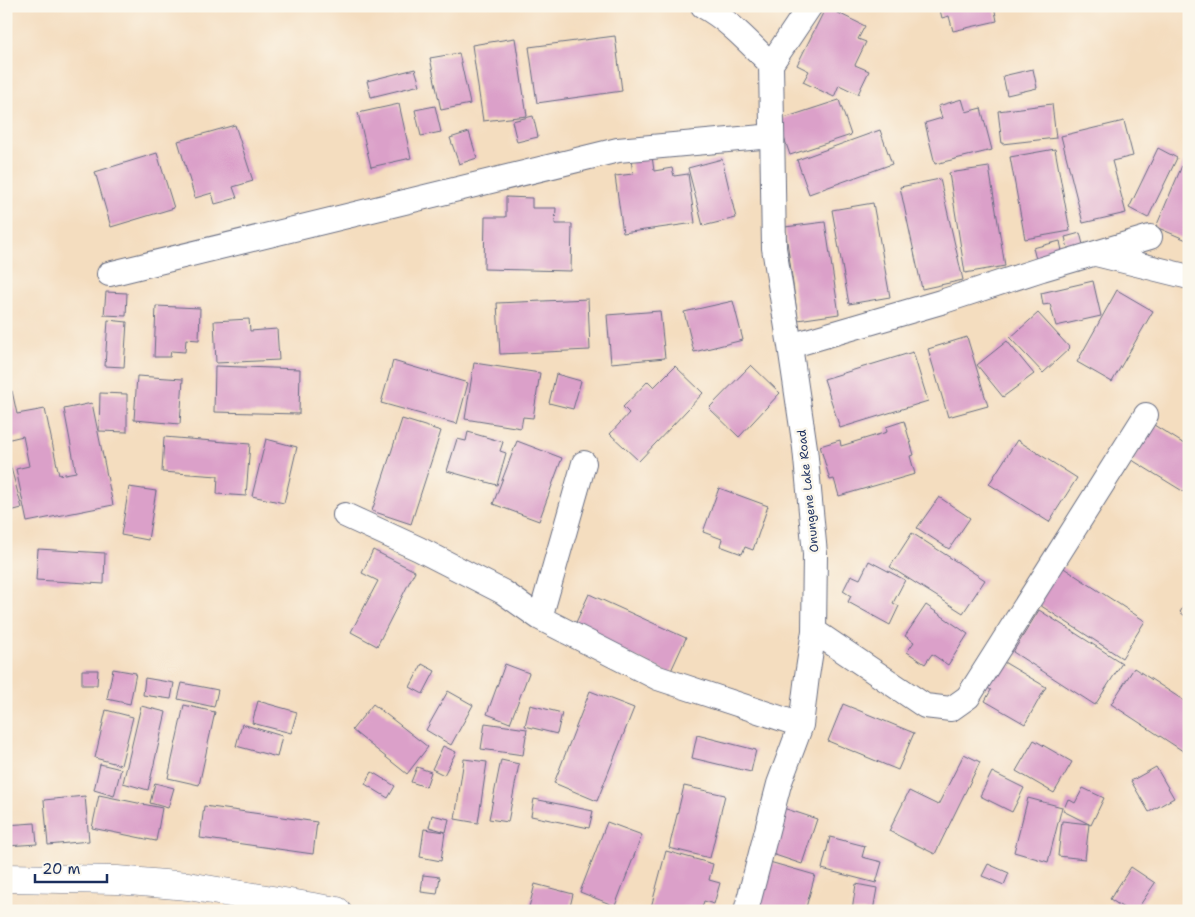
<svg xmlns="http://www.w3.org/2000/svg" width="1195" height="917" font-family="'Shantell Sans',sans-serif">
<style>
.building{fill:#dba0c9}
.lines{fill:none;stroke-linecap:round;stroke-linejoin:round}
.minor-casing{stroke:#676c80;stroke-width:26}
.primary-casing{stroke:#676c80;stroke-width:29}
.minor{stroke:#fff;stroke-width:24}
.primary{stroke:#fff;stroke-width:28}
.labels{text-anchor:middle;dominant-baseline:central;stroke-width:5;stroke-linejoin:round;paint-order:stroke}
.street-label{font-size:12px;fill:#1b2f5e;stroke:#fbf7ec}
</style>
<rect width="100%" height="100%" fill="#fbf7ec"/>
<filter id="ink" filterUnits="userSpaceOnUse"><feTurbulence type="fractalNoise" baseFrequency=".02" numOctaves="2"/><feDisplacementMap in="SourceGraphic" scale="10" xChannelSelector="R" yChannelSelector="G"/><feConvolveMatrix kernelMatrix="1 2 1 2 8 2 1 2 1" color-interpolation-filters="sRGB"/></filter>
<filter id="wash" filterUnits="userSpaceOnUse"><feTurbulence type="fractalNoise" baseFrequency=".0096" numOctaves="4" result="noise"/><feDisplacementMap in="SourceGraphic" scale="20" xChannelSelector="R" yChannelSelector="G"/><feGaussianBlur stdDeviation="1.12" result="paint"/><feColorMatrix in="noise" values="0 0 0 0 0 0 0 0 0 0 0 0 0 0 0 0 0 1.4 0 .05"/><feComposite in="paint" operator="in"/></filter>
<g filter="url(#wash)">
<rect width="100%" height="100%" fill="#f4ddbf"/>
<g id="blocks">
<path class="building" d="M 939,6 L 994,6 L 997,21 L 953,31 L 949,16 L 942,18 Z
M 826,7 L 865,26 L 858,39 L 866,42 L 855,65 L 869,71 L 858,94 L 839,85 L 834,97 L 803,82 L 809,71 L 797,65 Z
M 615,36 L 622,91 L 537,103 L 529,47 Z
M 515,38 L 527,116 L 483,121 L 472,45 Z
M 459,53 L 470,104 L 441,110 L 430,58 Z
M 415,69 L 420,85 L 371,97 L 367,81 Z
M 1033,69 L 1037,88 L 1007,95 L 1003,76 Z
M 962,99 L 966,112 L 981,108 L 992,150 L 935,164 L 925,123 L 942,118 L 938,106 Z
M 839,100 L 851,135 L 790,155 L 778,120 Z
M 399,104 L 411,158 L 371,167 L 358,113 Z
M 1052,104 L 1056,138 L 1002,144 L 998,111 Z
M 435,106 L 441,132 L 421,136 L 415,110 Z
M 533,116 L 538,137 L 517,142 L 512,121 Z
M 1124,121 L 1133,156 L 1112,161 L 1126,213 L 1083,223 L 1061,136 Z
M 235,125 L 253,181 L 233,187 L 237,198 L 215,204 L 212,193 L 195,198 L 178,141 Z
M 880,130 L 892,164 L 809,194 L 797,160 Z
M 469,132 L 477,158 L 459,164 L 450,138 Z
M 1158,148 L 1177,158 L 1148,218 L 1129,208 Z
M 1055,149 L 1070,231 L 1025,239 L 1010,157 Z
M 157,153 L 174,208 L 111,227 L 95,172 Z
M 652,156 L 654,171 L 672,168 L 674,176 L 688,174 L 695,223 L 623,233 L 615,176 L 633,174 L 631,159 Z
M 722,159 L 736,218 L 703,226 L 688,168 Z
M 1184,161 L 1189,163 L 1189,241 L 1156,227 Z
M 989,167 L 1005,266 L 965,273 L 949,173 Z
M 940,179 L 963,280 L 922,289 L 900,187 Z
M 506,197 L 532,198 L 532,208 L 556,208 L 555,224 L 572,224 L 571,271 L 484,269 L 485,217 L 506,217 Z
M 873,203 L 890,297 L 849,304 L 832,210 Z
M 825,222 L 839,314 L 798,320 L 785,227 Z
M 1080,233 L 1085,252 L 1070,256 L 1065,237 Z
M 1060,241 L 1063,256 L 1037,263 L 1033,248 Z
M 1093,281 L 1101,316 L 1056,326 L 1050,304 L 1043,305 L 1041,293 Z
M 1117,290 L 1153,311 L 1112,382 L 1077,362 Z
M 106,292 L 127,293 L 126,316 L 104,315 Z
M 588,299 L 590,350 L 500,354 L 497,303 Z
M 733,301 L 743,340 L 694,352 L 684,312 Z
M 156,306 L 200,308 L 199,340 L 186,339 L 185,352 L 171,351 L 170,357 L 154,357 Z
M 660,311 L 665,358 L 611,363 L 607,315 Z
M 1038,313 L 1070,348 L 1043,373 L 1010,338 Z
M 249,319 L 250,331 L 277,329 L 279,360 L 216,363 L 214,321 Z
M 108,320 L 127,322 L 124,367 L 105,366 Z
M 967,337 L 988,406 L 948,417 L 928,349 Z
M 1007,341 L 1034,374 L 1003,397 L 977,365 Z
M 913,352 L 928,401 L 840,428 L 824,379 Z
M 393,361 L 468,383 L 457,424 L 381,403 Z
M 474,363 L 540,373 L 533,418 L 523,417 L 521,428 L 465,419 Z
M 751,365 L 780,393 L 739,437 L 709,408 Z
M 215,366 L 300,369 L 299,414 L 214,412 Z
M 675,366 L 703,393 L 639,461 L 610,434 L 629,413 L 623,407 L 648,381 L 654,387 Z
M 556,374 L 581,381 L 573,409 L 549,403 Z
M 137,376 L 183,379 L 180,424 L 134,420 Z
M 12,391 L 17,414 L 45,409 L 59,475 L 76,472 L 64,409 L 92,403 L 113,505 L 27,522 L 16,469 L 29,466 L 23,436 L 6,440 L 6,392 Z
M 100,393 L 127,394 L 127,432 L 99,431 Z
M 402,419 L 441,431 L 411,524 L 372,511 Z
M 904,421 L 914,455 L 910,456 L 915,474 L 839,496 L 834,479 L 830,480 L 820,446 L 840,440 L 841,446 L 887,432 L 886,427 Z
M 1154,425 L 1189,447 L 1189,495 L 1132,460 Z
M 468,432 L 503,442 L 500,451 L 506,453 L 497,485 L 447,471 L 457,439 L 466,441 Z
M 164,437 L 250,444 L 246,496 L 217,494 L 218,476 L 162,472 Z
M 266,439 L 297,447 L 284,503 L 252,496 Z
M 1017,440 L 1077,478 L 1049,522 L 989,484 Z
M 517,441 L 562,458 L 539,521 L 493,504 Z
M 6,457 L 8,457 L 22,508 L 6,512 Z
M 129,487 L 156,491 L 148,540 L 121,535 Z
M 719,488 L 768,506 L 753,550 L 745,547 L 742,554 L 720,546 L 722,539 L 703,532 Z
M 939,497 L 970,518 L 949,549 L 917,528 Z
M 912,533 L 985,580 L 963,613 L 890,567 Z
M 38,549 L 105,553 L 104,584 L 36,580 Z
M 373,550 L 415,571 L 377,646 L 351,632 L 378,581 L 362,573 Z
M 869,561 L 905,580 L 893,603 L 899,606 L 890,625 L 848,602 L 851,596 L 843,591 L 851,575 L 860,579 Z
M 1056,563 L 1145,621 L 1122,658 L 1032,600 Z
M 589,594 L 686,638 L 670,673 L 573,629 Z
M 1189,599 L 1189,619 L 1180,612 Z
M 926,605 L 968,634 L 948,665 L 932,654 L 925,664 L 907,652 L 914,642 L 905,636 Z
M 1039,610 L 1122,663 L 1095,705 L 1013,652 Z
M 997,658 L 1046,687 L 1025,724 L 985,701 L 991,690 L 982,685 Z
M 422,664 L 435,671 L 423,694 L 410,687 Z
M 505,664 L 529,673 L 510,723 L 487,714 Z
M 1134,668 L 1189,704 L 1189,755 L 1111,704 Z
M 113,669 L 136,673 L 130,704 L 107,699 Z
M 82,670 L 98,670 L 97,685 L 82,685 Z
M 145,678 L 174,683 L 171,699 L 143,695 Z
M 182,683 L 218,690 L 214,707 L 178,699 Z
M 448,691 L 473,705 L 451,745 L 426,730 Z
M 590,691 L 634,708 L 597,801 L 554,783 Z
M 258,701 L 297,712 L 291,733 L 252,723 Z
M 373,704 L 428,747 L 407,774 L 352,730 Z
M 843,704 L 914,733 L 898,770 L 828,741 Z
M 184,705 L 215,712 L 199,785 L 168,778 Z
M 530,705 L 562,713 L 557,734 L 525,726 Z
M 141,706 L 166,712 L 148,790 L 123,783 Z
M 106,710 L 133,717 L 121,765 L 95,758 Z
M 485,723 L 527,729 L 523,755 L 481,749 Z
M 242,724 L 282,736 L 277,757 L 236,746 Z
M 697,735 L 756,750 L 751,772 L 692,758 Z
M 1034,740 L 1072,762 L 1054,793 L 1016,771 Z
M 443,746 L 456,752 L 444,775 L 432,769 Z
M 964,754 L 980,762 L 935,854 L 889,831 L 909,791 L 938,805 Z
M 464,759 L 487,762 L 478,823 L 455,819 Z
M 501,760 L 519,764 L 508,822 L 489,819 Z
M 100,764 L 121,769 L 114,796 L 94,790 Z
M 417,767 L 431,772 L 426,787 L 411,782 Z
M 1156,767 L 1174,798 L 1149,812 L 1131,781 Z
M 372,772 L 395,786 L 388,798 L 365,784 Z
M 992,772 L 1024,788 L 1012,812 L 980,796 Z
M 155,783 L 174,788 L 168,808 L 150,803 Z
M 684,786 L 725,795 L 710,858 L 669,848 Z
M 1083,788 L 1104,798 L 1091,825 L 1063,811 L 1068,799 L 1075,803 Z
M 99,795 L 162,808 L 156,841 L 92,828 Z
M 85,796 L 89,841 L 48,845 L 44,800 Z
M 1028,798 L 1062,807 L 1048,862 L 1014,852 Z
M 534,799 L 593,811 L 589,828 L 531,816 Z
M 204,806 L 317,822 L 313,854 L 200,838 Z
M 780,807 L 817,819 L 802,864 L 766,852 Z
M 432,815 L 449,819 L 446,832 L 429,827 Z
M 1062,821 L 1089,824 L 1085,859 L 1058,856 Z
M 607,822 L 642,835 L 615,906 L 580,892 Z
M 35,823 L 37,844 L 6,846 L 6,825 Z
M 424,829 L 445,832 L 441,861 L 420,857 Z
M 830,837 L 865,846 L 862,857 L 882,862 L 876,883 L 822,869 Z
M 666,851 L 713,864 L 709,880 L 720,883 L 714,904 L 704,901 L 701,911 L 650,911 Z
M 766,861 L 815,875 L 805,911 L 753,911 Z
M 988,864 L 1009,873 L 1004,885 L 982,876 Z
M 1131,867 L 1155,883 L 1136,911 L 1128,911 L 1110,899 Z
M 423,875 L 440,877 L 437,894 L 421,892 Z
M 535,884 L 573,894 L 569,911 L 528,911 Z
M 856,884 L 877,888 L 873,911 L 852,911 Z"/>
</g>
</g>
<g filter="url(#ink)">
<use href="#blocks" fill-opacity="0" stroke="#676c80" stroke-width="1"/>
<g class="lines">
<g class="minor-casing">
<path id="minor" d="M 703,6 C 730,21 749,43 771,64
M 771,64 L 810,6
M 1096,254 L 1189,277
M 109,274 L 618,150 L 772,136
M 790,346 L 941,302 L 1042,269 L 1150,237
M 345,515 L 419,549 L 503,592 L 540,618 L 658,678 L 801,725
M 540,618 L 584,463
M 814,631 L 925,706 L 951,709 L 968,697 L 1146,415
M 746,911 L 779,784 L 801,725 L 807,676 L 814,631 L 815,554 L 805,448 L 790,346 L 774,248 L 771,64"/>
</g>
<g class="primary-casing">
<path id="primary" d="M 6,878 L 117,880 L 188,886 L 337,911"/>
</g>
<use href="#minor" class="minor"/>
<use href="#primary" class="primary"/>
</g>
</g>
<g class="labels">
<g class="street-label">
<text transform="translate(808 491) rotate(-96)">Onungene Lake Road</text>
</g>
</g>
<rect width="1195" height="917" fill="none" stroke="#fbf7ec" stroke-width="25"/>
<path d="M35 874v8h72v-8" fill="none" stroke="#1b2f5e" stroke-width="2.5"/>
<text x="42" y="874" font-size="15" fill="#1b2f5e" stroke="#fbf7ec" stroke-width="4" paint-order="stroke">20 m</text>
</svg>
